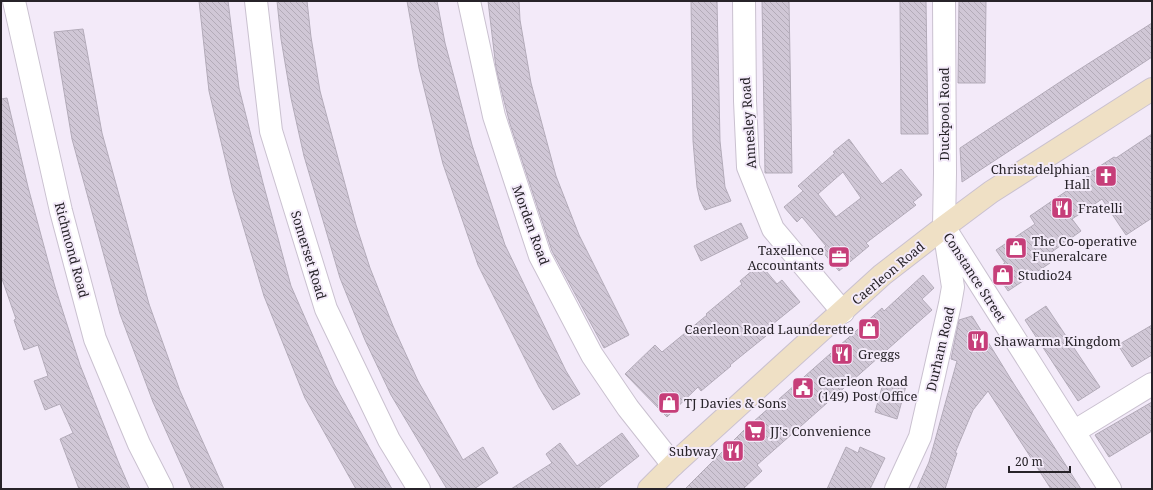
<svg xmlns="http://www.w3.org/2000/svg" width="1153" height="490" font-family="'Noto Serif',serif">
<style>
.building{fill:url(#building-back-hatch);stroke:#b3abb9;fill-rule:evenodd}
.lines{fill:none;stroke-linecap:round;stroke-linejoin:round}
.minor-casing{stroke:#cac1d0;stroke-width:24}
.tertiary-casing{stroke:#cac1d0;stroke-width:24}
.secondary-casing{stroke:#cac1d0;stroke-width:24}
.minor{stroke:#fff;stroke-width:22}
.tertiary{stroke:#fff;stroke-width:22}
.secondary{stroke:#efe0c5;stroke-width:22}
.labels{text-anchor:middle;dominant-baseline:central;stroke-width:4;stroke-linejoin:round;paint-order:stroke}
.street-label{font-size:13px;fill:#272329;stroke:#f3eaf9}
.poi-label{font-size:13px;fill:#272329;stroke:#f3eaf9;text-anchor:start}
</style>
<defs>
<pattern id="building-back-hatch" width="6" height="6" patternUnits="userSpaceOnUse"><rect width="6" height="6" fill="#d0c7d6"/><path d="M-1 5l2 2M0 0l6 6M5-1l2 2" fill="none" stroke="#b3abb8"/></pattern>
</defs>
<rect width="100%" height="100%" fill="#f3eaf9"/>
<path class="building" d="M 199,1 L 228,1 L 239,88 L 263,183 L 291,286 L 334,384 L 392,489 L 356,489 L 305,398 L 264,296 L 233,192 L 209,91 Z
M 277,1 L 307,1 L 311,37 L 320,91 L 356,225 L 370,268 L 393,326 L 418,381 L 463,460 L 483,447 L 498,473 L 474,489 L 447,489 L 391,395 L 365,340 L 340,278 L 304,156 L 291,98 L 281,39 Z
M 407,1 L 437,1 L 445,43 L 472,145 L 505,245 L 566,371 L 580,394 L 553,410 L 539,387 L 478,265 L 443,164 L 419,68 Z
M 488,1 L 519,1 L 520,20 L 531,83 L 556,176 L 579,235 L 629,335 L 604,348 L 552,251 L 510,124 L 504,101 L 496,68 Z
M 691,1 L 717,1 L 720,141 L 725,187 L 731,201 L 705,210 L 700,200 L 697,187 L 693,141 Z
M 762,1 L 789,1 L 792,173 L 765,173 Z
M 900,1 L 926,1 L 928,134 L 901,134 Z
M 959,1 L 986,1 L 985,83 L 958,83 Z
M 1152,23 L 1152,57 L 962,182 L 960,148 L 1069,76 Z
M 83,29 L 102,133 L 149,304 L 180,391 L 224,489 L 192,489 L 153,402 L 120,314 L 72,139 L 54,32 Z
M 7,98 L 28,187 L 55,287 L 80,365 L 118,461 L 130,489 L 79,489 L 60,439 L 73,433 L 60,404 L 45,410 L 34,381 L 48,376 L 38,345 L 24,350 L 14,320 L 16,319 L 1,276 L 1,99 Z
M 1152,134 L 1152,218 L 1126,235 L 1102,199 L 1072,219 L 1081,231 L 1046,256 L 1050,263 L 1008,291 L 994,270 L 1005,263 L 996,250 L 1035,224 L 1030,216 L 1087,177 L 1086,175 L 1114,157 L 1116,158 Z
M 849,139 L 882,184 L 901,169 L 922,195 L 913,202 L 916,205 L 866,243 L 869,246 L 839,271 L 821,250 L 826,246 L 802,217 L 797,222 L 784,207 L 803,191 L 798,186 L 835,153 L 833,152 ZM 843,172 L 861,198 L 836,217 L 818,194 Z
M 741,223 L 748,238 L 701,261 L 694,246 Z
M 760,264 L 777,284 L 782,280 L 800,302 L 763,332 L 766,336 L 730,365 L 731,366 L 701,391 L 698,387 L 667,417 L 625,374 L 655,345 L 662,352 L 707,315 L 706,314 L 742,284 L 740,281 Z
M 923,275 L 934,288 L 922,299 L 932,310 L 757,465 L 762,471 L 743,489 L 685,489 L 744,430 L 882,308 L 884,311 Z
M 1046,306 L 1100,387 L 1078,401 L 1025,320 Z
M 972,316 L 1012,381 L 1081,489 L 1051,489 L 988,391 L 973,410 L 955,453 L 957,453 L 945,489 L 917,489 L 929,462 L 957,361 L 951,359 L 959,320 Z
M 1152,325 L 1152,355 L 1132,367 L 1118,345 Z
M 884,380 L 906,386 L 897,419 L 875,412 Z
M 1152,402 L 1152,431 L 1109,457 L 1095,435 Z
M 622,433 L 639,456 L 597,489 L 511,489 L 552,463 L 546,454 L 560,443 L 577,466 Z
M 846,447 L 858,453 L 860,447 L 885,458 L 870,489 L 827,489 Z"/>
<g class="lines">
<g class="minor-casing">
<path id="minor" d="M 14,1 L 61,211 L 95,339 L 139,444 L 162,489
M 256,1 L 271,131 L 326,309 L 389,440 L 419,489
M 469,1 L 494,116 L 540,256 L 592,355 L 628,408 L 673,465
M 744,1 L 745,101 L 748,167 L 773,229 L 843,312
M 944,227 L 1110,489
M 1075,431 L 1152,384
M 896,489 L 920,437 L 950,304 L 953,287 L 945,235"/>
</g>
<g class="tertiary-casing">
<path id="tertiary" d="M 944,227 L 945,173 L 944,1"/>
</g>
<g class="secondary-casing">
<path id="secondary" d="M 649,489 L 673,465 L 882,275 L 944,227 L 991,192 L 1152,89"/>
</g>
<use href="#minor" class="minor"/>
<use href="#tertiary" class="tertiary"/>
<use href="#secondary" class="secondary"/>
</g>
<defs>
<g id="church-square" transform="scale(1.15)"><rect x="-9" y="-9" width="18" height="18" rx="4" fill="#c63e79" stroke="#f3eaf9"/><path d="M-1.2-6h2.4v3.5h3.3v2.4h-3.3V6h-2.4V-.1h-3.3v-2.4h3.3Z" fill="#fff"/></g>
<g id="restaurant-square" transform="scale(1.15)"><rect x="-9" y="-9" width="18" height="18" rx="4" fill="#c63e79" stroke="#f3eaf9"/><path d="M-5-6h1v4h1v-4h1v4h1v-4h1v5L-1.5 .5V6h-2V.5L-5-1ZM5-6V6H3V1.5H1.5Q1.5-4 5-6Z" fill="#fff"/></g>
<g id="shop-square" transform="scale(1.15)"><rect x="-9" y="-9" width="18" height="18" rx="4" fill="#c63e79" stroke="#f3eaf9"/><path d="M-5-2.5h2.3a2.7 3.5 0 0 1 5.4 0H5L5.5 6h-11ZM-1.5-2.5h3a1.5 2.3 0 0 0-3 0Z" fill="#fff"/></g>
<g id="office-square" transform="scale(1.15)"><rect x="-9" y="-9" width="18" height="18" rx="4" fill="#c63e79" stroke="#f3eaf9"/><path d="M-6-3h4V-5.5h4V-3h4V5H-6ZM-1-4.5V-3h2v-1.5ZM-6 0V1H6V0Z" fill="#fff"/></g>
<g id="civic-square" transform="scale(1.15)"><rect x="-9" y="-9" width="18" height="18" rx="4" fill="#c63e79" stroke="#f3eaf9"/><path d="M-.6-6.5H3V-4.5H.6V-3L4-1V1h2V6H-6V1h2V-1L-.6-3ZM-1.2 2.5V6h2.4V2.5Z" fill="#fff"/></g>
<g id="supermarket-square" transform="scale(1.15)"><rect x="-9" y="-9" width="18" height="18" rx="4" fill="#c63e79" stroke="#f3eaf9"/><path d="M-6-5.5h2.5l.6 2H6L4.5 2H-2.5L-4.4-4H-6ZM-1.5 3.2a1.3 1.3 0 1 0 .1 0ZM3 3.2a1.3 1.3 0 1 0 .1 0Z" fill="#fff"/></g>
</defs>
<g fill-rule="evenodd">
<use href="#church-square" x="1106" y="176"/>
<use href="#restaurant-square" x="1062" y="208"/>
<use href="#shop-square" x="1016" y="248"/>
<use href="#office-square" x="839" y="257"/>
<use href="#shop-square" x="1003" y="275"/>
<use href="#shop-square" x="869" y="329"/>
<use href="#restaurant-square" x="978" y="341"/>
<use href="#restaurant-square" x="842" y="354"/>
<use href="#civic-square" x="803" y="388"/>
<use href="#shop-square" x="669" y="403"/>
<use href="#supermarket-square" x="755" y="431"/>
<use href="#restaurant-square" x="733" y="451"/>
</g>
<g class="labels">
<g class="street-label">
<text transform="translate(944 114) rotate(-90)">Duckpool Road</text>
<text transform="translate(748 123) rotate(-94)">Annesley Road</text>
<text transform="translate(531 225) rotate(70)">Morden Road</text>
<text transform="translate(72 250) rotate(75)">Richmond Road</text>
<text transform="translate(309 255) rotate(73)">Somerset Road</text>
<text transform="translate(888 273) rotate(-40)">Caerleon Road</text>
<text transform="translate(975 277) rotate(57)">Constance Street</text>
<text transform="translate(940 349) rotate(-77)">Durham Road</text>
</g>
<g class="poi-label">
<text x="1090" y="169" text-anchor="end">Christadelphian<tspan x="1090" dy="15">Hall</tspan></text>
<text x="1078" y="208">Fratelli</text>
<text x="1032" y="241">The Co-operative<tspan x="1032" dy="15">Funeralcare</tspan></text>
<text x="824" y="250" text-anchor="end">Taxellence<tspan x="824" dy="15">Accountants</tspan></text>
<text x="1018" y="275">Studio24</text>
<text x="854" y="329" text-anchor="end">Caerleon Road Launderette</text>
<text x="994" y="341">Shawarma Kingdom</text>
<text x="858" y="354">Greggs</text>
<text x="818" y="381">Caerleon Road<tspan x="818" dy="15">(149) Post Office</tspan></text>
<text x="684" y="403">TJ Davies &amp; Sons</text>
<text x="770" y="431">JJ's Convenience</text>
<text x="718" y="451" text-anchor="end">Subway</text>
</g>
</g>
<rect width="1153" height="490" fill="none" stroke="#272329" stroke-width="4"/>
<path d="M1009 466v6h61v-6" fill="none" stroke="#272329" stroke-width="2"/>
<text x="1015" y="466" font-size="12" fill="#272329" stroke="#f3eaf9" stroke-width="3" paint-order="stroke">20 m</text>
</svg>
